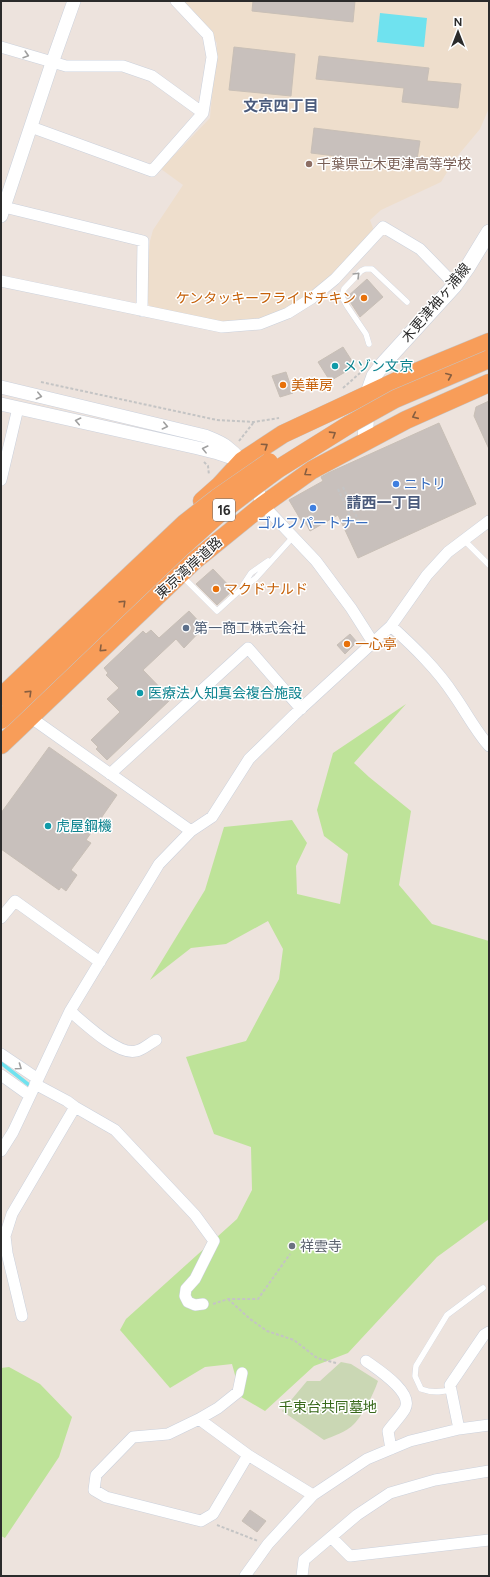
<svg xmlns="http://www.w3.org/2000/svg" width="490" height="1577" font-family="Figtree,'Noto Sans JP',sans-serif">
<style>
.education{fill:#eedecc}
.green{fill:#bee399}
.cemetery{fill:#cad7b4}
.water{fill:#6fe2ef}
.lines{fill:none;stroke-linecap:round;stroke-linejoin:round}
.stream{stroke:#6fe2ef;stroke-width:3.5}
.building{fill:#c8c0bc;stroke:#c8bfb6}
.service-casing{stroke:#cbd1dc;stroke-width:6}
.minor-casing{stroke:#cbd1dc;stroke-width:12}
.tertiary-casing{stroke:#cbd1dc;stroke-width:14}
.secondary-casing{stroke:#cbd1dc;stroke-width:16}
.trunk-casing{stroke:#c4c4c4;stroke-width:19}
.path{stroke:#c4c4c4;stroke-width:2;stroke-dasharray:3 2;stroke-linecap:butt}
.service{stroke:#fff;stroke-width:5.5}
.minor{stroke:#fff;stroke-width:11}
.tertiary{stroke:#fff;stroke-width:13}
.secondary{stroke:#fff;stroke-width:15}
.trunk{stroke:#f89d59;stroke-width:18}
.trunk-bridge-casing{stroke:#c4c4c4;stroke-width:19;stroke-linecap:butt}
.trunk-bridge{stroke:#f89d59;stroke-width:18}
.oneway{stroke:#a0a0a0}
.oneway2{stroke:#875e40}
.education-dot{fill:#8d6e63;stroke:#fff;stroke-width:1.5}
.food-dot{fill:#e8710a;stroke:#fff;stroke-width:1.5}
.culture-dot{fill:#0f9aa8;stroke:#fff;stroke-width:1.5}
.shop-dot{fill:#3f7fe0;stroke:#fff;stroke-width:1.5}
.service-dot{fill:#5c6f8a;stroke:#fff;stroke-width:1.5}
.worship-dot{fill:#6b7280;stroke:#fff;stroke-width:1.5}
.labels{text-anchor:middle;dominant-baseline:central;stroke-width:3;stroke-linejoin:round;paint-order:stroke}
.shield{fill:#fff;stroke:#6b6b6b;stroke-width:1}
.shield-label{font-size:13px;font-weight:bold;fill:#2b2b2b}
.education-label{font-size:14px;fill:#785e54;stroke:#fff;text-anchor:start}
.food-label{font-size:14px;fill:#c56008;stroke:#fff;text-anchor:start}
.street-label{font-size:14px;fill:#2b2b2b;stroke:#fff}
.culture-label{font-size:14px;fill:#0d838f;stroke:#fff;text-anchor:start}
.shop-label{font-size:14px;fill:#366cbe;stroke:#fff;text-anchor:start}
.service-label{font-size:14px;fill:#4e5e75;stroke:#fff;text-anchor:start}
.worship-label{font-size:14px;fill:#5b616d;stroke:#fff;text-anchor:start}
.park-label{font-size:14px;fill:#37681a;stroke:#fff}
.neighbourhood-label{font-size:15px;font-weight:bold;fill:#4b5b7c;stroke:#fff}
</style>
<rect width="100%" height="100%" fill="#ede3dd"/>
<path class="education" d="M 179,1 L 489,1 L 489,108 L 480,129 L 455,159 L 441,182 L 381,210 L 370,220 L 374,231 L 325,284 L 293,305 L 277,313 L 262,318 L 235,322 L 211,322 L 150,307 L 145,295 L 150,241 L 153,230 L 183,185 L 161,169 L 210,118 L 217,43 L 203,24 Z"/>
<path class="green" d="M 406,704 L 354,763 L 369,777 L 411,811 L 399,885 L 432,924 L 489,941 L 489,1219 L 437,1257 L 348,1353 L 314,1366 L 265,1411 L 241,1397 L 232,1364 L 205,1367 L 170,1388 L 120,1330 L 126,1319 L 237,1219 L 252,1190 L 251,1147 L 214,1134 L 186,1057 L 246,1041 L 279,979 L 283,949 L 268,921 L 226,944 L 191,948 L 150,980 L 205,890 L 224,827 L 292,820 L 307,843 L 296,866 L 297,894 L 340,904 L 348,854 L 324,836 L 317,810 L 333,753 Z
M 9,1367 L 40,1384 L 72,1417 L 59,1457 L 5,1538 L 1,1536 L 1,1368 Z"/>
<path class="cemetery" d="M 341,1362 L 351,1364 L 378,1381 C 374,1393 363,1415 354,1424 C 347,1432 333,1436 324,1440 L 282,1411 L 307,1381 L 320,1381 Z"/>
<path class="water" d="M 380,13 L 427,18 L 424,47 L 377,42 Z"/>
<g class="lines">
<path class="stream" d="M 1,1063 L 29,1085"/>
</g>
<path class="building" d="M 253,1 L 355,1 L 353,22 L 252,11 Z
M 234,47 L 295,54 L 291,96 L 229,90 Z
M 319,56 L 429,68 L 427,81 L 461,84 L 458,108 L 402,102 L 404,88 L 316,79 Z
M 314,128 L 420,141 L 416,166 L 311,153 Z
M 367,279 L 383,297 L 360,317 L 347,297 Z
M 343,347 L 352,361 L 349,363 L 352,368 L 330,381 L 318,362 Z
M 286,372 L 293,393 L 280,397 L 272,376 Z
M 489,401 L 489,449 L 474,416 L 476,407 Z
M 439,423 L 476,504 L 358,558 L 338,515 L 310,531 L 304,520 L 302,522 L 289,500 L 323,481 L 321,477 L 328,473 Z
M 213,569 L 233,590 L 217,605 L 196,584 Z
M 189,611 L 204,627 L 184,648 L 176,639 L 143,670 L 171,699 L 107,760 L 96,749 L 98,747 L 91,740 L 120,712 L 107,699 L 119,688 L 106,675 L 108,673 L 104,668 L 143,631 L 146,634 L 151,630 L 159,638 Z
M 350,634 L 357,642 L 345,654 L 337,645 Z
M 49,747 L 117,795 L 86,840 L 91,843 L 71,870 L 77,875 L 66,891 L 61,887 L 59,890 L 1,849 L 1,813 Z
M 250,1510 L 266,1521 L 257,1532 L 242,1521 Z"/>
<g class="lines">
<g class="service-casing">
<path id="service" d="M 369,344 L 366,334 L 347,306 L 342,297 L 344,289 L 361,271 L 365,269 L 372,269 L 407,302
M 464,540 L 489,565
M 182,576 L 217,611 L 240,590 L 256,578 L 293,537
M 243,585 L 251,573 L 268,561
M 451,1390 C 440,1392 432,1393 421,1389 L 415,1376 L 416,1366 L 447,1315 L 483,1288"/>
</g>
<g class="minor-casing">
<path id="minor" d="M 1,47 L 66,66 L 123,66 L 152,76 L 203,113
M 31,127 L 152,171 L 203,113 L 212,57 L 208,35 L 176,1
M 4,207 L 143,241 L 142,311
M 1,281 L 222,327 L 260,324 L 288,313 L 312,298 L 335,279 L 383,227 L 420,249 L 455,285
M 1,480 L 18,408
M 263,505 L 316,561 L 351,608 L 374,644
M 391,626 C 414,647 437,669 454,695 C 466,712 475,730 489,746
M 30,717 L 191,831
M 110,774 L 248,648 L 301,709
M 1,918 L 15,901 L 100,962
M 70,1011 C 83,1022 118,1056 136,1051 C 143,1050 150,1043 156,1040
M 1,1054 L 38,1079
M 1,1075 L 29,1095
M 75,1107 L 115,1130 L 195,1215 L 214,1241 L 195,1279 L 186,1289 L 185,1296 L 188,1302 L 195,1305 L 203,1304
M 1,1151 L 13,1132 L 70,1011 L 159,864 L 191,831 L 212,817 L 249,759 L 294,715 L 391,626 L 427,575 L 448,552 L 489,521
M 22,1316 L 7,1253 L 5,1236 L 12,1214 L 75,1107 L 67,1101 L 35,1084
M 366,1361 C 377,1369 414,1392 405,1409 C 401,1416 393,1424 388,1431 L 391,1449
M 199,1419 L 218,1408 L 238,1392 L 242,1373
M 459,1429 L 450,1385 L 484,1335 L 489,1332
M 248,1455 L 213,1514 L 201,1521 L 106,1497 L 94,1490 L 96,1475 L 133,1437 L 168,1434 L 199,1419 L 248,1455 L 313,1495
M 331,1537 L 350,1556 L 489,1540
M 245,1576 L 268,1544 L 313,1495 L 367,1459 L 410,1441 L 459,1429 L 489,1425
M 302,1576 L 304,1560 L 357,1515 L 390,1493 L 435,1480 L 489,1471"/>
</g>
<g class="tertiary-casing">
<path id="tertiary" d="M 1,216 L 52,63 L 74,1
M 1,387 L 205,436 C 212,439 221,442 227,447 C 247,462 255,483 263,505
M 1,404 L 198,448 L 218,453 L 236,459"/>
</g>
<g class="secondary-casing">
<path id="secondary" d="M 365,441 L 368,393 L 374,376 L 383,364 L 455,285 L 467,268 L 489,232"/>
</g>
<g class="trunk-casing">
<path id="trunk" d="M 202,501 L 220,485 L 242,461 L 283,434 L 416,372 L 489,342
M 1,745 L 194,561 L 263,505 L 312,470 L 406,420 L 489,383"/>
</g>
<path class="path" d="M 41,382 L 217,420 L 254,422 L 279,418
M 343,388 L 360,373
M 239,441 L 254,422
M 204,462 L 208,466 L 209,475
M 343,487 L 359,522
M 338,489 L 354,525
M 215,581 L 222,588
M 228,1299 L 250,1319 L 267,1331 L 294,1340 L 317,1358 L 336,1363
M 213,1304 L 228,1299 L 258,1299 L 290,1254
M 217,1525 L 258,1541"/>
<use href="#service" class="service"/>
<use href="#minor" class="minor"/>
<use href="#tertiary" class="tertiary"/>
<use href="#secondary" class="secondary"/>
<use href="#trunk" class="trunk"/>
<g class="trunk-bridge-casing">
<path id="trunk-bridge" d="M 1,697 L 185,523 L 217,498 L 269,462
M 1,720 L 182,547 L 221,512 L 255,486 L 278,469 L 350,424 L 395,399 L 489,359"/>
</g>
<use href="#trunk-bridge" class="trunk-bridge"/>
</g>
<defs><path id="oneway-chevron" d="M-2-3.5L2.5 0L-2 3.5" fill="none" stroke-width="1.6" stroke-linecap="round" stroke-linejoin="round"/></defs>
<g class="oneway">
<use href="#oneway-chevron" transform="translate(26 55) rotate(17)"/>
<use href="#oneway-chevron" transform="translate(357 275) rotate(-45)"/>
<use href="#oneway-chevron" transform="translate(39 396) rotate(13)"/>
<use href="#oneway-chevron" transform="translate(78 421) rotate(-168)"/>
<use href="#oneway-chevron" transform="translate(165 426) rotate(13)"/>
<use href="#oneway-chevron" transform="translate(205 449) rotate(-166)"/>
<use href="#oneway-chevron" transform="translate(19 1067) rotate(35)"/>
</g>
<g class="oneway2">
<use href="#oneway-chevron" transform="translate(449 376) rotate(-23)"/>
<use href="#oneway-chevron" transform="translate(415 416) rotate(156)"/>
<use href="#oneway-chevron" transform="translate(333 434) rotate(-32)"/>
<use href="#oneway-chevron" transform="translate(265 446) rotate(-34)"/>
<use href="#oneway-chevron" transform="translate(307 473) rotate(145)"/>
<use href="#oneway-chevron" transform="translate(123 603) rotate(-44)"/>
<use href="#oneway-chevron" transform="translate(102 649) rotate(136)"/>
<use href="#oneway-chevron" transform="translate(29 693) rotate(-44)"/>
</g>
<circle class="education-dot" cx="309" cy="164" r="4"/>
<g class="food-dot">
<circle cx="364" cy="298" r="4"/>
<circle cx="283" cy="385" r="4"/>
<circle cx="216" cy="589" r="4"/>
<circle cx="347" cy="644" r="4"/>
</g>
<g class="culture-dot">
<circle cx="335" cy="366" r="4"/>
<circle cx="140" cy="693" r="4"/>
<circle cx="48" cy="826" r="4"/>
</g>
<g class="shop-dot">
<circle cx="396" cy="484" r="4"/>
<circle cx="313" cy="508" r="4"/>
</g>
<circle class="service-dot" cx="186" cy="628" r="4"/>
<circle class="worship-dot" cx="292" cy="1246" r="4"/>
<g class="labels">
<rect class="shield" x="213" y="499" width="22" height="22" rx="3"/>
<g class="shield-label">
<text x="224" y="510">16</text>
</g>
<g class="education-label">
<text x="317" y="164">千葉県立木更津高等学校</text>
</g>
<g class="food-label">
<text x="356" y="298" text-anchor="end">ケンタッキーフライドチキン</text>
<text x="291" y="385">美華房</text>
<text x="224" y="589">マクドナルド</text>
<text x="355" y="644">一心亭</text>
</g>
<g class="street-label">
<text transform="translate(436 303) rotate(-50)">木更津袖ヶ浦線</text>
<text transform="translate(189 568) rotate(-42)">東京湾岸道路</text>
</g>
<g class="culture-label">
<text x="343" y="366">メゾン文京</text>
<text x="148" y="693">医療法人知真会複合施設</text>
<text x="56" y="826">虎屋鋼機</text>
</g>
<g class="shop-label">
<text x="404" y="484">ニトリ</text>
<text x="313" y="523" text-anchor="middle">ゴルフパートナー</text>
</g>
<g class="service-label">
<text x="194" y="628">第一商工株式会社</text>
</g>
<g class="worship-label">
<text x="300" y="1246">祥雲寺</text>
</g>
<g class="park-label">
<text x="328" y="1407">千束台共同墓地</text>
</g>
<g class="neighbourhood-label">
<text x="281" y="106">文京四丁目</text>
<text x="384" y="503">請西一丁目</text>
</g>
</g>
<rect width="490" height="1577" fill="none" stroke="#2b2b2b" stroke-width="4"/>
<g transform="translate(458 32)" stroke="#ffffff" stroke-width="3" paint-order="stroke">
<path d="M0-3L7 15L0 10L-7 15Z" fill="#2b2b2b"/>
<text y="-6" font-size="11" font-weight="bold" text-anchor="middle" fill="#2b2b2b">N</text>
</g>
</svg>
